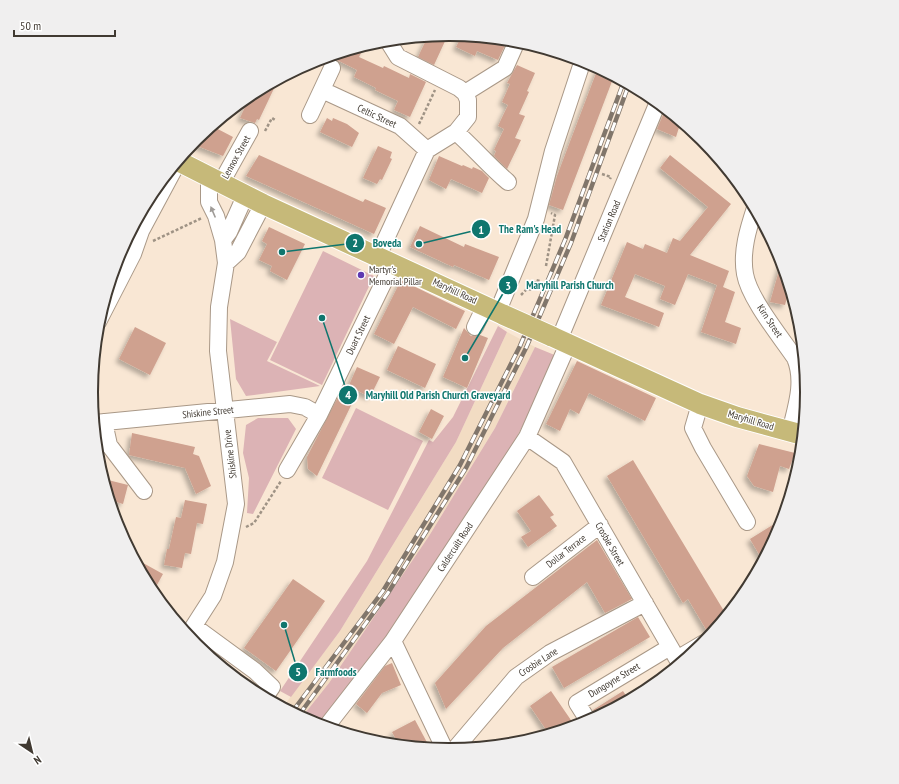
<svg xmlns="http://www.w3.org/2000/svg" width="899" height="784" font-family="'PT Sans Narrow',sans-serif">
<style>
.built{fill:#f2dcc3}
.green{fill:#dcb3b5}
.building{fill:#cfa18f;filter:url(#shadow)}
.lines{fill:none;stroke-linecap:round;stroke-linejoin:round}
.minor-casing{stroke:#a99887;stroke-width:18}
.major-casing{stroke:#fff;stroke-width:22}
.path{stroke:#9f9385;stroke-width:2.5;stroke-dasharray:3 2;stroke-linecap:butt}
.minor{stroke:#fff;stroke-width:16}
.major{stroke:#c6b979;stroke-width:20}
.rail-casing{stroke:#81766b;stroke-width:4.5}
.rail{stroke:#fff;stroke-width:3;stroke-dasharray:9;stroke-linecap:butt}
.major-bridge-casing{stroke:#fff;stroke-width:22;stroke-linecap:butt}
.major-bridge{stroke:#c6b979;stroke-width:20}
.oneway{fill:#a09c98}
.poi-dot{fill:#5e39b1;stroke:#fff;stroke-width:1.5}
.labels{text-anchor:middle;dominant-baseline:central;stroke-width:3;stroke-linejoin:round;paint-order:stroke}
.street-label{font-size:10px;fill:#413a32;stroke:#fff}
.poi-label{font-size:10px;fill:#413a32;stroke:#fff;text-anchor:start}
.rim{fill:none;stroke:#413a32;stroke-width:2}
.leader{fill:none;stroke:#0f766e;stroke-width:1.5}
.callout-dot{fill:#0f766e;stroke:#fff;stroke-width:1.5}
.mark-label{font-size:12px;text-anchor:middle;font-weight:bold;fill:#fff}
.callout-label{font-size:11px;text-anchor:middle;font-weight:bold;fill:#0f766e;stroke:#fff;stroke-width:3;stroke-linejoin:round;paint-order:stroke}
</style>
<defs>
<filter id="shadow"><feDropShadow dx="-3.5" dy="3.5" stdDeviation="2" flood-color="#0004"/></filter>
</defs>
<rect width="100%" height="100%" fill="#f9e7d4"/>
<path class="built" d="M 156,188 L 116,264 L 119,255 Z
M 507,332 L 535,347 L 495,428 L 429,536 L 329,683 L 302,717 L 283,707 L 340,631 L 456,442 Z"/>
<path class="green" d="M 323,251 L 374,276 L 322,385 L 270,360 Z
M 230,319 L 277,342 L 267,361 L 320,386 L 246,396 L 236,379 Z
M 498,326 L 507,332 L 456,442 L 340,631 L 291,697 L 280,691 L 367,561 L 429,440 L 433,442 L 453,417 Z
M 535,347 L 557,356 L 511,449 L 378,650 L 319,725 L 302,717 L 329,683 L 429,536 L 495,428 Z
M 356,408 L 423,441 L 388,510 L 322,478 Z
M 258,418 L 288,418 L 296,429 L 253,514 L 247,513 L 249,478 L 243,453 L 246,425 Z"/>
<path class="building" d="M 439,35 L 446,39 L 434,65 L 418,57 L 428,36 Z
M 462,35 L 502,39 L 507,41 L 498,60 L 477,51 L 475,56 L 456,47 Z
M 365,45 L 359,57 L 383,68 L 384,66 L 409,78 L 410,74 L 426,82 L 410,117 L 394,110 L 398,101 L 375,90 L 376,88 L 354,77 L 357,70 L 329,56 Z
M 517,65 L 535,73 L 527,91 L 529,92 L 519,114 L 525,116 L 515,138 L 521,140 L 507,169 L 494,156 L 496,151 L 494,150 L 504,129 L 498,126 L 508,105 L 502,102 L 510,84 L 507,83 Z
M 598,68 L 614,76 L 563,210 L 549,205 L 557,176 Z
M 278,80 L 259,120 L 257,119 L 255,123 L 240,118 L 251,94 Z
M 666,108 L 681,121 L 676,137 L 657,129 Z
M 327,118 L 332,121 L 333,118 L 347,124 L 359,133 L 352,147 L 320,132 Z
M 212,126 L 233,137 L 223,156 L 192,144 Z
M 378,146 L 392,152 L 390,158 L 392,159 L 382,180 L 380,179 L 377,184 L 363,178 Z
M 259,155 L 363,202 L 365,199 L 386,208 L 374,234 L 246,176 Z
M 670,155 L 731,204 L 690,255 L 729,271 L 723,287 L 735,292 L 725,322 L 741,328 L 736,344 L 701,332 L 717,285 L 722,287 L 688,274 L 675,305 L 660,299 L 665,286 L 635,274 L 625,297 L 664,313 L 659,327 L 601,305 L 627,242 L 643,249 L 645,244 L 667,253 L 673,238 L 680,241 L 708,207 L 660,168 Z
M 439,156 L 462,166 L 463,165 L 472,169 L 473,167 L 482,171 L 489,178 L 482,193 L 451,179 L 446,189 L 429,180 Z
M 420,226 L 464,247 L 465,244 L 499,257 L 489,280 L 454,265 L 453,267 L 410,247 Z
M 269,227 L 305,244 L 287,280 L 270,271 L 272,266 L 259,260 L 267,244 L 262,241 Z
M 782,260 L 790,286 L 785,305 L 770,302 Z
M 401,280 L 465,311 L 456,329 L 413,307 L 394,344 L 374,334 Z
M 135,327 L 166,343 L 150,375 L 119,359 Z
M 464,328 L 471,336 L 480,335 L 488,338 L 467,388 L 443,377 Z
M 398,346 L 436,364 L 425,388 L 387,370 Z
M 577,361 L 656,398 L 645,421 L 589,393 L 579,414 L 570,409 L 560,431 L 546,424 Z
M 357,367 L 380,377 L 370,397 L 358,391 L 317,476 L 308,469 L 307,457 L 338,397 L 343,399 Z
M 431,409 L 444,416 L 432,439 L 419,432 Z
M 132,433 L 195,447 L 193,454 L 199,456 L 211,486 L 196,494 L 185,468 L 129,455 Z
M 759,444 L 795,453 L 789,469 L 780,466 L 773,492 L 754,486 L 747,476 Z
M 633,460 L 727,616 L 710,636 L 688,599 L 683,603 L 607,476 Z
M 104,479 L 128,485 L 123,504 L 110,500 Z
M 539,495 L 554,515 L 550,517 L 557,526 L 528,547 L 521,537 L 531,531 L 517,511 Z
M 185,500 L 207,504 L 203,524 L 197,523 L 191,554 L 185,553 L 182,568 L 164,565 L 167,549 L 169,549 L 176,517 L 181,518 Z
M 784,518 L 780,529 L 763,561 L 750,539 Z
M 597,540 L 632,599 L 605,613 L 587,582 L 503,648 L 446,709 L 435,683 L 486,626 Z
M 134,558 L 163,574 L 153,592 L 152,591 Z
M 293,579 L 325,601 L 276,671 L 244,648 Z
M 638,617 L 650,637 L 564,688 L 552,667 Z
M 392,663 L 401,685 L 382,693 L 367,713 L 356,704 L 385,666 Z
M 551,691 L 575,726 L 549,734 L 530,706 Z
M 623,691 L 629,700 L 597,717 L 593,710 Z
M 415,720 L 430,748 L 399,745 L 392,732 Z"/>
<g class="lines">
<g class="minor-casing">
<path id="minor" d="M 322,90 L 400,126 L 427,150
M 465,93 L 505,68 L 517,41
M 310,115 L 332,68
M 456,132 C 474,148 489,166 508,182
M 221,183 L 250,131
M 755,208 C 748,229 741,252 745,274 C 749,298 780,336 795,358 C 805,382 796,407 790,432
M 223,240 L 229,232 L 245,196
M 378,256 L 427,150 L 456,132 L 468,117 L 468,100 L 465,93 L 459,88 L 398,57 L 388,41
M 226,263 L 238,252 L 263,204
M 498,311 L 536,219 L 553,151 L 583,60
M 98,322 L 133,254 L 141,231 L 178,162
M 475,327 L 485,306
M 559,340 L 658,102
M 700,404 L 693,428 L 703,448 L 747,522
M 104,422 L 109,445 L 144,491
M 95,423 L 290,404 L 305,407 L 319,415
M 527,437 L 563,462 L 680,664
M 287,470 L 319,415 L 393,263
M 533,577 L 600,525
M 195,627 L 255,671 L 272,687 L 265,697
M 188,635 L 213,596 L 225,562 L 236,504 L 218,351 L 219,307 L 226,263 L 223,240 L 216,216 L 209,202 L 209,178
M 677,659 L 704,643
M 589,722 L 577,703 L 670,647
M 326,727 L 393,641
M 445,750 L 393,641 L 527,437 L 568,344
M 454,750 L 516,677 L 550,653 L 645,603"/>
</g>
<g class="major-casing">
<path id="major" d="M 178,161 L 263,204 L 504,315
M 551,336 L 700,404 L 737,417 L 803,435"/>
</g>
<path class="path" d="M 419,124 L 435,90
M 265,131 L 272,118 L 275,120
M 602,174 L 611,177 L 610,179
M 153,241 L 202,218
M 546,266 L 555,215 L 551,213
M 521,295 L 527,289 L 532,290 L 536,280 L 540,281
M 796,337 L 801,324
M 246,527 L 254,523 L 281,481"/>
<use href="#minor" class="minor"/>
<use href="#major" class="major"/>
<g class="rail-casing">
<path id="rail" d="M 292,712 L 383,591 L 460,465 L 520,346 L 565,240 L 624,81
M 299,715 L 388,593 L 466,468 L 526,348 L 571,243 L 629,84"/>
</g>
<use href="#rail" class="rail"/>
<g class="major-bridge-casing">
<path id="major-bridge" d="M 504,315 L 551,336"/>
</g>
<use href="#major-bridge" class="major-bridge"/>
</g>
<defs><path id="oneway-solid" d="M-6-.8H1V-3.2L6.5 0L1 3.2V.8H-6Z"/></defs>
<use class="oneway" href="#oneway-solid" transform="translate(213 212) rotate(-113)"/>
<circle class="poi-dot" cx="361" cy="275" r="4"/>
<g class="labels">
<g class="street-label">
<text transform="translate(377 116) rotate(25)">Celtic Street</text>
<text transform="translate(236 157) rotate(-61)">Lennox Street</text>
<text transform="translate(609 221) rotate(-67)">Station Road</text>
<text transform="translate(455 291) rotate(25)">Maryhill Road</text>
<text transform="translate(770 321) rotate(56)">Kirn Street</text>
<text transform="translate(358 335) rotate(-64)">Duart Street</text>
<text transform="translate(208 412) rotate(-6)">Shiskine Street</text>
<text transform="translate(751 420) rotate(17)">Maryhill Road</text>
<text transform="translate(230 454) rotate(-97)">Shiskine Drive</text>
<text transform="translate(610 544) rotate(60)">Crosbie Street</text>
<text transform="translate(455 547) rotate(-57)">Caldercuilt Road</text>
<text transform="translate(566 551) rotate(-38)">Dollar Terrace</text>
<text transform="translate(538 662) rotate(-33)">Crosbie Lane</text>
<text transform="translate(614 680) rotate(-31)">Dungoyne Street</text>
</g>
<g class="poi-label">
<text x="369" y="269">Martyr's<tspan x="369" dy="12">Memorial Pillar</tspan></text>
</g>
</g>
<path d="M0 0H899V784H0ZM98 392a351 351 0 1 1 702 0a351 351 0 1 1-702 0Z" fill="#f0efef" fill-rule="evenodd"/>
<path class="rim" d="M98 392a351 351 0 1 1 702 0a351 351 0 1 1-702 0Z"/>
<path class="leader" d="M419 244L481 229M282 252L355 243M465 358L508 285M322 318L348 395M284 625L298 672"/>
<g class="callout-dot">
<circle cx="419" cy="244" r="4"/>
<circle cx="282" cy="252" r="4"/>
<circle cx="465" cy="358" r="4"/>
<circle cx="322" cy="318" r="4"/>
<circle cx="284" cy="625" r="4"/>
<circle cx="481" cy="229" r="10"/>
<circle cx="355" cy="243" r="10"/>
<circle cx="508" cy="285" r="10"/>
<circle cx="348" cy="395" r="10"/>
<circle cx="298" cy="672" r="10"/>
</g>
<g class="mark-label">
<text x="481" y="234">1</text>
<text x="355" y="247">2</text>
<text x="508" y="290">3</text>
<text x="348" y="399">4</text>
<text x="298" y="676">5</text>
</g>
<g class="callout-label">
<text x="530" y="233">The Ram's Head</text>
<text x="387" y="247">Boveda</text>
<text x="570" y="289">Maryhill Parish Church</text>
<text x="438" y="399">Maryhill Old Parish Church Graveyard</text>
<text x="336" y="676">Farmfoods</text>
</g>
<g transform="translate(32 752) rotate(145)" stroke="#ffffff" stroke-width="3" paint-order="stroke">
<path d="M0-3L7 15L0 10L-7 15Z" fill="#413a32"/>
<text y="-6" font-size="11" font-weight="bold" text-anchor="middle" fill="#413a32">N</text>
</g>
<path d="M14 30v6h101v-6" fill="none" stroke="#413a32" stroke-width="2"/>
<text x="20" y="30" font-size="12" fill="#413a32" stroke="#ffffff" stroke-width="3" paint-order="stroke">50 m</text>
</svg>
